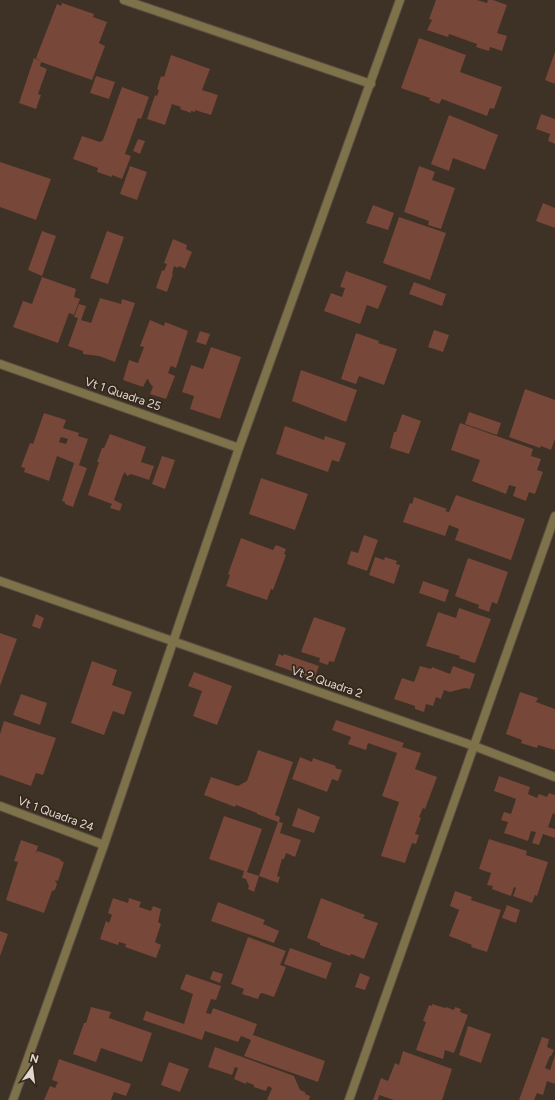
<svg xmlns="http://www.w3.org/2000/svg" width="555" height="1100" font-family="Figtree,sans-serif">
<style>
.building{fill:#774739;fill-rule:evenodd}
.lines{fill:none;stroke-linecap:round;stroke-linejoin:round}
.street-casing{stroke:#5b4f44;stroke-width:10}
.street{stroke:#7d7249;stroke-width:8}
.labels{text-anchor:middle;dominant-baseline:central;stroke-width:3.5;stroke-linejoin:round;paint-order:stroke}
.street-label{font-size:12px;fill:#e0d8d0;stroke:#34271b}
</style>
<rect width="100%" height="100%" fill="#3e3125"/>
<path class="building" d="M 436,0 L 477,0 L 487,3 L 488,0 L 493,0 L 507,5 L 497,33 L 507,36 L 502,51 L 490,47 L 489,51 L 476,47 L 477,44 L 449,34 L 448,37 L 427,30 L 432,20 L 429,19 Z
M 62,3 L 94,14 L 93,17 L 107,22 L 99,43 L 105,46 L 92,80 L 41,62 L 40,66 L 47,69 L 38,94 L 41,95 L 36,109 L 19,103 L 34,58 L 41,61 L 36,58 L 57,4 L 61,6 Z
M 419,38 L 466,55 L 460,72 L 502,87 L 494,109 L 490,108 L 487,116 L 442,99 L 439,104 L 429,100 L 430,98 L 401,88 Z
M 555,52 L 555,84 L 545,80 Z
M 171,55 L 210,69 L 202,90 L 218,95 L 211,115 L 195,110 L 195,112 L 191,111 L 191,113 L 180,109 L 181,107 L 172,104 L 165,125 L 147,119 L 155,95 L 157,96 L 159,90 L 157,89 L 161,76 L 164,77 Z
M 96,76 L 115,82 L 109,99 L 90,93 Z
M 122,87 L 149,97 L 141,119 L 138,118 L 125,154 L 131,156 L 122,179 L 112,175 L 112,177 L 97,172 L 98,168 L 73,159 L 82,136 L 100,142 L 103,140 Z
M 541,114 L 555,119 L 555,144 L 548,141 L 550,134 L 536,129 Z
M 449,115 L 498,135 L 485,170 L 453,158 L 449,171 L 431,164 Z
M 138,139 L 145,141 L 140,154 L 133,151 Z
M 0,162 L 51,179 L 36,220 L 0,207 Z
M 130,166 L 147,172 L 137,200 L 120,194 Z
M 419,166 L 435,172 L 432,180 L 455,188 L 441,229 L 428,225 L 429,221 L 404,212 Z
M 543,203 L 555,208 L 555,228 L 536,221 Z
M 373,205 L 394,213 L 388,230 L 366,223 Z
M 399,217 L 446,233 L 430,280 L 383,263 Z
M 42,231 L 56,236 L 42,276 L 28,270 Z
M 107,231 L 124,237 L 108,284 L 90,278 Z
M 173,239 L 187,245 L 186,249 L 192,252 L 185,269 L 179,266 L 178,268 L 174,266 L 172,274 L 173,274 L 167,292 L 156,288 L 162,270 L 164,271 L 167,264 L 164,263 Z
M 346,271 L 387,286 L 378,309 L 367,305 L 360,324 L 324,311 L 331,293 L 342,297 L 345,288 L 340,287 Z
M 42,277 L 76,289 L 74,297 L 80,299 L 74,315 L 69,313 L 58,343 L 13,327 L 23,301 L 32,304 Z
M 414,282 L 446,294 L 442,306 L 409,294 Z
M 100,298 L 121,304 L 122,299 L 135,303 L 115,362 L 99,356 L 83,354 L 83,351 L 68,346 L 78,318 L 74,317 L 79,304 L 86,306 L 81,320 L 91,323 Z
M 150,320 L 164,326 L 165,322 L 188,331 L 176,368 L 171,366 L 168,373 L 175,376 L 166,399 L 150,394 L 153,387 L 149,382 L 149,380 L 147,379 L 143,387 L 123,380 L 129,360 L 138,363 L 144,347 L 140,346 Z
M 434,330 L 449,335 L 443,352 L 428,347 Z
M 200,331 L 210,334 L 206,345 L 196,342 Z
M 356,333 L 379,341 L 378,343 L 397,349 L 384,385 L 359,376 L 356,384 L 341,379 Z
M 211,347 L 241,357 L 220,419 L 190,409 L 194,396 L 182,392 L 191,365 L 203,369 Z
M 301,370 L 357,390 L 346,422 L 292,401 Z
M 525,389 L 555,400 L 555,439 L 551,450 L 541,446 L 540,448 L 509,437 Z
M 469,412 L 501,423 L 497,435 L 465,424 Z
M 44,413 L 66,420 L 63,428 L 79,433 L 78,436 L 88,439 L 79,465 L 87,468 L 73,507 L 65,504 L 65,502 L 62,501 L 74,463 L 57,456 L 49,481 L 24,472 L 25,468 L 21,467 L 30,443 L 33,444 ZM 61,437 L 68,439 L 66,444 L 59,442 Z
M 402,414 L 421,421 L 409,454 L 390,448 L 394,432 L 396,432 Z
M 460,423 L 533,449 L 531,456 L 541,459 L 537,470 L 543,472 L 535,494 L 529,492 L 526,501 L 513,496 L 516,487 L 509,485 L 506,494 L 472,481 L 480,460 L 451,450 Z
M 285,426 L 324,440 L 325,436 L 346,443 L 339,462 L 332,460 L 328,472 L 276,454 Z
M 110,434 L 146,447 L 141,462 L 154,466 L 149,480 L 131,474 L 127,476 L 125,472 L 123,475 L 114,500 L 122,504 L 120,511 L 110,508 L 112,504 L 88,495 L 99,462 L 97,462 L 102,448 L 104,448 Z
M 162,456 L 175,460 L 165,489 L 152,484 Z
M 261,478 L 308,494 L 295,530 L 249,514 Z
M 456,495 L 525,519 L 511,560 L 455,540 L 459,529 L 449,525 L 445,536 L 403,522 L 410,503 L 412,504 L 414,497 L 447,509 L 445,511 L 449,512 Z
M 364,535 L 378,540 L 367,571 L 347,564 L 351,551 L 358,553 Z
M 241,538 L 273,550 L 276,545 L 286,549 L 284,554 L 286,555 L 273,590 L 271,589 L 267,600 L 226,586 L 230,575 L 228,574 Z
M 375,557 L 384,560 L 385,557 L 397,561 L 396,564 L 400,565 L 394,584 L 369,575 Z
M 468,558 L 508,572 L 497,604 L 492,602 L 489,612 L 478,608 L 479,605 L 455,596 Z
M 423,581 L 449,590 L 445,602 L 419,593 Z
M 459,608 L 491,619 L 475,663 L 459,658 L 460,656 L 426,646 L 438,612 L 456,618 Z
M 36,614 L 44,618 L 40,629 L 32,626 Z
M 314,617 L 346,628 L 334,662 L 329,661 L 328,665 L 319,662 L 320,658 L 301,652 Z
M 0,633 L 17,639 L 0,686 Z
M 279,654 L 283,656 L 284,654 L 319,666 L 314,679 L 275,665 Z
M 92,661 L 117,670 L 112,685 L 132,692 L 124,715 L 113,711 L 104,735 L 71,723 Z
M 420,666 L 431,669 L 432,667 L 450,674 L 453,666 L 475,674 L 470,689 L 465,688 L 450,692 L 444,690 L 441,699 L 436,697 L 433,706 L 426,704 L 424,712 L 415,709 L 415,706 L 394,699 L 402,678 L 414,682 Z
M 194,672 L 232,686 L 217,725 L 193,716 L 202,691 L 188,686 Z
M 520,692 L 538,698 L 536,702 L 555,709 L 555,750 L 538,745 L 537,748 L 521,743 L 522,740 L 506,734 Z
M 21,694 L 47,703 L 40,725 L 13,715 Z
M 336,720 L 404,743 L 402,747 L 421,753 L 415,769 L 437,777 L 425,809 L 423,808 L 419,817 L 421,818 L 415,834 L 419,835 L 416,844 L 412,843 L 405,863 L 381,856 L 399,802 L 382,796 L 397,753 L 368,743 L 366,750 L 348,744 L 351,737 L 332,730 Z
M 4,721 L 56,738 L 43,775 L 36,773 L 31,786 L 0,775 L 0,734 Z
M 258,750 L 293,762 L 275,815 L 280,817 L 279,822 L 283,823 L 280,833 L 301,840 L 295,857 L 286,853 L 284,859 L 282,859 L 277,876 L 280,877 L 278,883 L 259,876 L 278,822 L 257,814 L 257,813 L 236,805 L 235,807 L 204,795 L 211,777 L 238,786 L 247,781 Z
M 300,757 L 312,762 L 313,758 L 336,766 L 335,768 L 342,770 L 338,781 L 332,779 L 327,792 L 292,779 Z
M 499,776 L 530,787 L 528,794 L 537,798 L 539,794 L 547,797 L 549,793 L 555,795 L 555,814 L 553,813 L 548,827 L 555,829 L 555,838 L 543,834 L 539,845 L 532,843 L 536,832 L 531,831 L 528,841 L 504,833 L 508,822 L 501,820 L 504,812 L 511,814 L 516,799 L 494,791 Z
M 298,808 L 320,817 L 314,833 L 292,826 Z
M 224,816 L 262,829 L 247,872 L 259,876 L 254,892 L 248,889 L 249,886 L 246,879 L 242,878 L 244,871 L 209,859 Z
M 489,839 L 527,851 L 526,855 L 548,862 L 537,896 L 535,895 L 532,903 L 513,896 L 516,888 L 514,887 L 511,896 L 492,889 L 493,886 L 487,885 L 491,873 L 479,869 Z
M 21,840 L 38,846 L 36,853 L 38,851 L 60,859 L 61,861 L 64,862 L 58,881 L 55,880 L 57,884 L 55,890 L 52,891 L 44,913 L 6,900 L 18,862 L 14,861 Z
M 455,891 L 472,897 L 471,900 L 501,910 L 487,952 L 471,947 L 472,945 L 449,936 L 459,910 L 450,906 Z
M 113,898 L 128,903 L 129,898 L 141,902 L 139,907 L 151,911 L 153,906 L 161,909 L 158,922 L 161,924 L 155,942 L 161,945 L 156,958 L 125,947 L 126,944 L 119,942 L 118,945 L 100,939 L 106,921 L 109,923 L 112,915 L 108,913 Z
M 321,898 L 365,915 L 363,918 L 378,923 L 364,959 L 351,954 L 350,956 L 320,945 L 320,943 L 307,938 Z
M 218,902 L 265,920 L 263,924 L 279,931 L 274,943 L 211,921 Z
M 507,905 L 520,910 L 516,923 L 502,918 Z
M 0,931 L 8,934 L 0,956 Z
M 248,937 L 286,951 L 280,965 L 286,967 L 274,997 L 262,993 L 260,994 L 258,999 L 242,994 L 244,989 L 231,984 Z
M 290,948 L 332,963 L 326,979 L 284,964 Z
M 213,971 L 223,974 L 220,983 L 210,979 Z
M 360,973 L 370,977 L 365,990 L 355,987 Z
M 186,974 L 221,986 L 216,1000 L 211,999 L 206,1013 L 211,1014 L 213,1008 L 257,1024 L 253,1035 L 325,1061 L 318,1082 L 244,1056 L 251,1040 L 241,1036 L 238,1042 L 205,1031 L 202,1040 L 143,1020 L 146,1011 L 184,1024 L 193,994 L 180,989 Z
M 432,1004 L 445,1008 L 446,1007 L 454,1010 L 455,1007 L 461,1009 L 460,1012 L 468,1015 L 454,1053 L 445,1050 L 443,1059 L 416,1050 L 426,1022 L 423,1021 L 429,1005 L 432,1006 Z
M 91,1007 L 111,1012 L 109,1018 L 152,1033 L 142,1062 L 101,1048 L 96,1062 L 73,1054 L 84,1023 L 86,1023 Z
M 468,1026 L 491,1034 L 481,1063 L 459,1055 Z
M 542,1037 L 549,1039 L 547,1047 L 554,1050 L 551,1056 L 550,1056 L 545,1068 L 550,1070 L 555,1055 L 555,1084 L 547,1081 L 543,1095 L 537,1093 L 534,1100 L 519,1100 Z
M 215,1047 L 294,1076 L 300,1090 L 305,1092 L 305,1094 L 310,1096 L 309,1100 L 267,1100 L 272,1088 L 268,1086 L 266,1091 L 254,1087 L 254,1085 L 246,1082 L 246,1084 L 234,1079 L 238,1068 L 235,1067 L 232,1075 L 208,1067 Z
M 403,1051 L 452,1069 L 442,1100 L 394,1100 L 379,1095 L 378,1100 L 373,1100 L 381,1078 L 388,1081 L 395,1063 L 399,1065 Z
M 59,1059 L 131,1084 L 126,1096 L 114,1092 L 111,1100 L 44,1100 L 50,1086 L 55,1088 L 58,1082 L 52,1080 Z
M 169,1062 L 189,1069 L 180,1092 L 161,1085 Z"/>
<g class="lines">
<g class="street-casing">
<path id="street" d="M 124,0 L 371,84
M 0,364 L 239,448
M 0,581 L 474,746 L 555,777
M 0,806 L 104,845
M 13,1100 L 104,845 L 239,448 L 400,0
M 349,1100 L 555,516"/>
</g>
<use href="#street" class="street"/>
</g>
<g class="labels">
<g class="street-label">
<text transform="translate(123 394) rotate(19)">Vt 1 Quadra 25</text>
<text transform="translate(327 682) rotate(19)">Vt 2 Quadra 2</text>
<text transform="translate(56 814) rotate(20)">Vt 1 Quadra 24</text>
</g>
</g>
<g transform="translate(32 1068) rotate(14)" stroke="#34271b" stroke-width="3" paint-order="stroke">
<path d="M0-3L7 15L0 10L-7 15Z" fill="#e0d8d0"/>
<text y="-6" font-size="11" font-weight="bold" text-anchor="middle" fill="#e0d8d0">N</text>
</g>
</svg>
